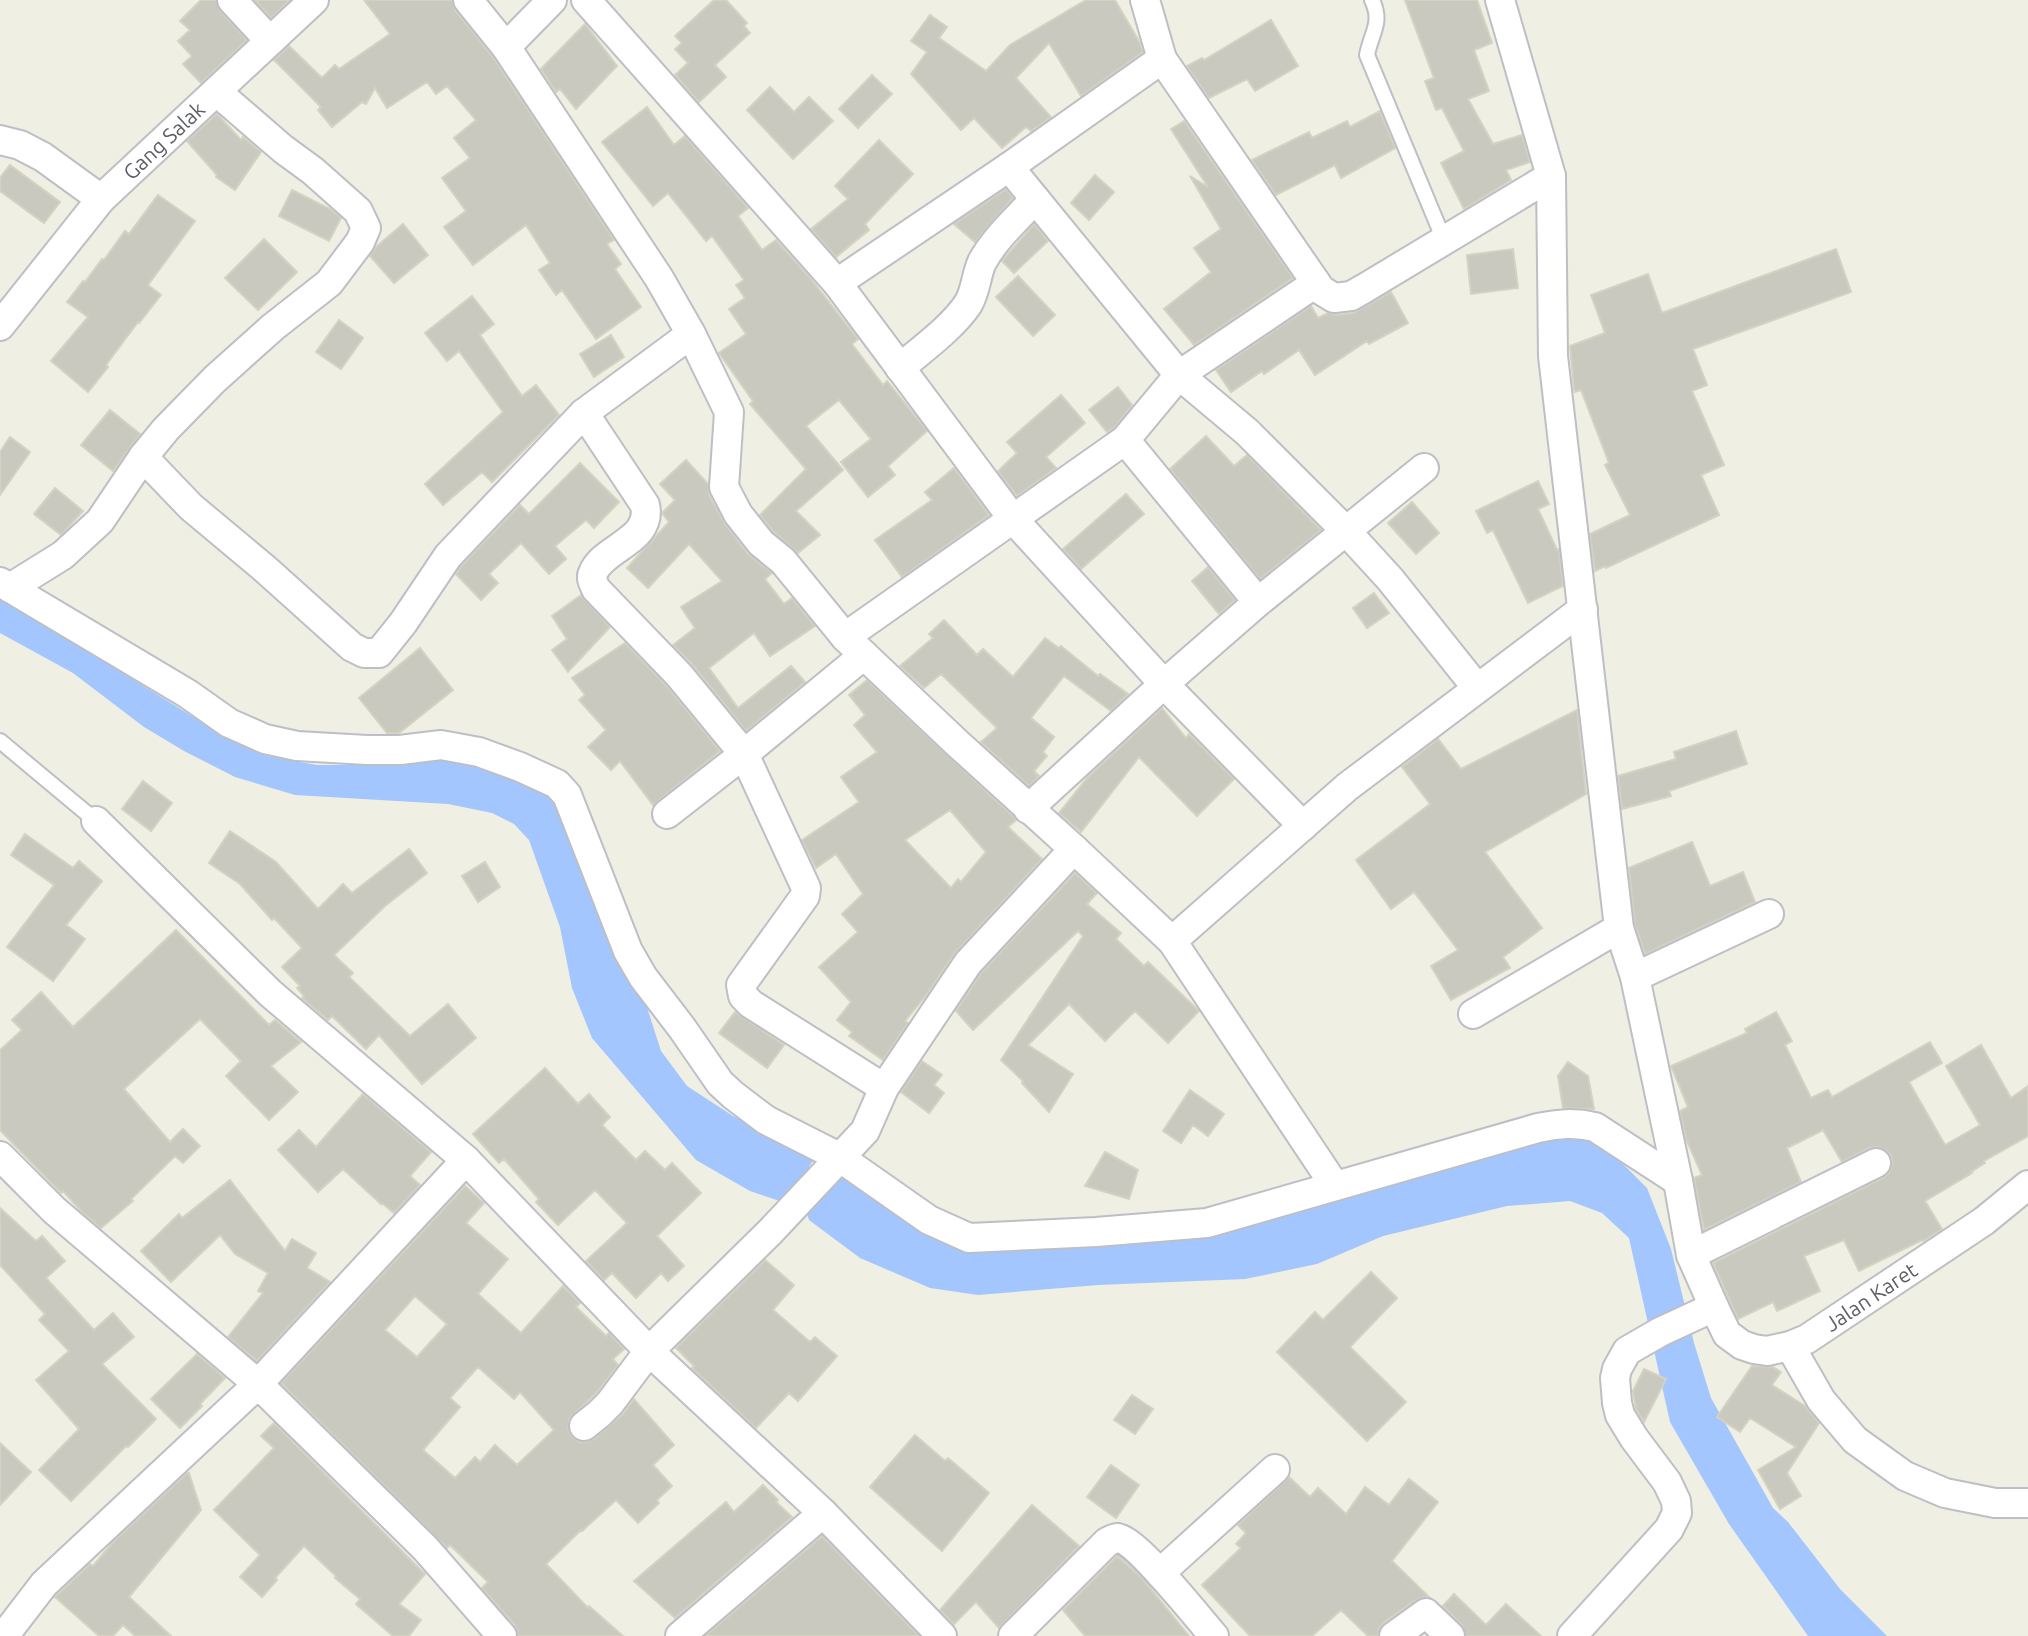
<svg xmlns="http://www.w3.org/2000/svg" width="2028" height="1636" font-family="Ubuntu,sans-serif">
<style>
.water{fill:#a3c6ff;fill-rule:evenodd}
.building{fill:#cac9c0;stroke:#d4d2c1;stroke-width:2;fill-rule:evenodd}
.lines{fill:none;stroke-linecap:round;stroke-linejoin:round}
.lane-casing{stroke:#bdbfc5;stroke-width:18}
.street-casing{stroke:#bdbfc5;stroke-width:32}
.lane{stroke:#fff;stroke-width:14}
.street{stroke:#fff;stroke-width:28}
.labels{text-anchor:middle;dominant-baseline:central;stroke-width:5;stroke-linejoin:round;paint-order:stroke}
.street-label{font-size:21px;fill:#5b5e65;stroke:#fff}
</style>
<rect width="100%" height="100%" fill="#efefe3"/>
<path class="water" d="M 0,597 L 224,736 L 267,756 L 317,765 L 361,765 L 445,756 L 493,768 L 556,797 L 644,998 L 661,1051 L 687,1086 L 733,1116 L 967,1227 L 1208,1233 L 1428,1165 L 1579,1133 L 1606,1147 L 1647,1188 L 1671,1249 L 1694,1343 L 1711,1398 L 1773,1508 L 1788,1522 L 1840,1589 L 1887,1636 L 1808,1636 L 1729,1524 L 1670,1422 L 1629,1238 L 1602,1213 L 1570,1201 L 1507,1206 L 1383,1236 L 1317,1264 L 1245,1279 L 1098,1285 L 978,1295 L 930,1288 L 860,1258 L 809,1220 L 806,1210 L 750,1191 L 696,1160 L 592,1038 L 572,988 L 560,927 L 529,840 L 514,824 L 492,813 L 448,804 L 295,795 L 235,777 L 184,751 L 144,727 L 73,673 L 0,633 ZM 817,1159 L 839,1168 L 843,1178 L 826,1184 L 816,1171 L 809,1167 L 812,1162 Z"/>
<path class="building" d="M 201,0 L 216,0 L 220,11 L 247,40 L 201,83 L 183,64 L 192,56 L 178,41 L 190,30 L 180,21 Z
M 255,0 L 290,0 L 271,18 Z
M 364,0 L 452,0 L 455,10 L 493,57 L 614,240 L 607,244 L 621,264 L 615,269 L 641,307 L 596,339 L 562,290 L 556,295 L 539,270 L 550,263 L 526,225 L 473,265 L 444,227 L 466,211 L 442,178 L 470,158 L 454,138 L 476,120 L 447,86 L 436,94 L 427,82 L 387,108 L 375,88 L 366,104 L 362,102 L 332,127 L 318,110 L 321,107 L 274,60 L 289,46 L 322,78 L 335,65 L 339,69 L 390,34 Z
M 714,0 L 726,0 L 747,23 L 744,26 L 750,33 L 715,65 L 726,77 L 699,102 L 675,75 L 688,63 L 675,49 L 682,43 L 675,36 Z
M 1086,0 L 1115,0 L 1140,43 L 1143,52 L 1081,96 L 1049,43 L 1016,78 L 1051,117 L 1031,131 L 1026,127 L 1002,148 L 974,118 L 961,130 L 911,74 L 927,52 L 911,41 L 930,15 L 947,27 L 939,38 L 986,71 L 1010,45 Z
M 1405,0 L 1477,0 L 1492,43 L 1474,50 L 1489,91 L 1468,99 L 1493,144 L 1522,135 L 1530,162 L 1506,170 L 1511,180 L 1464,209 L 1441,163 L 1464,151 L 1442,108 L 1436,110 L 1425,81 L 1434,78 Z
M 1271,20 L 1298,66 L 1255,91 L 1247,79 L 1209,98 L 1187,66 L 1202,58 L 1204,60 Z
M 585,24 L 617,66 L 576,109 L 560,89 L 556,92 L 541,69 Z
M 872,75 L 892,94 L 858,128 L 839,109 Z
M 770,87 L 794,112 L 809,97 L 833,121 L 793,159 L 747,110 Z
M 647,107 L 674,145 L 685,136 L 742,201 L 748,208 L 738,216 L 762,250 L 776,240 L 810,278 L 858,339 L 852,344 L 883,385 L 887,381 L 927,431 L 888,466 L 895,475 L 868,497 L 841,462 L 871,439 L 839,400 L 806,426 L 843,470 L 796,511 L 820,535 L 798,553 L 773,531 L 760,515 L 806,469 L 750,404 L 753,401 L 719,353 L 746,334 L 729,309 L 745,298 L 736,285 L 744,280 L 712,236 L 706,241 L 668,193 L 653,206 L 602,142 Z
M 1380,111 L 1395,148 L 1341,178 L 1335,165 L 1276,195 L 1252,160 L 1309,132 L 1312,138 L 1347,121 L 1350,127 Z
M 217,114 L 241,140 L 243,137 L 261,152 L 235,190 L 216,177 L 217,175 L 187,141 Z
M 1184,121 L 1293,278 L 1194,345 L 1164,309 L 1211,272 L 1194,248 L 1221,229 L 1190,176 L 1208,187 L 1171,129 Z
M 879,140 L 913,174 L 865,224 L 869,230 L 836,257 L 811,229 L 848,199 L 835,186 Z
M 10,165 L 60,202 L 44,223 L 0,191 L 0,178 Z
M 1095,175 L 1114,192 L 1089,220 L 1071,203 Z
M 1006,189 L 1013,198 L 975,242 L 954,224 Z
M 292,190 L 330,209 L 341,218 L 329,241 L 279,216 Z
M 158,195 L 195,221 L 148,285 L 161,295 L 139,323 L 138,322 L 106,365 L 108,367 L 88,392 L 51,361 L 88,317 L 67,302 L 83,281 L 85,282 L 102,259 L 104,260 L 125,231 L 129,234 Z
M 403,224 L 428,255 L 394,283 L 370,256 L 376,247 Z
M 1034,224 L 1048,241 L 1014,273 L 1002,261 Z
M 264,239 L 297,272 L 258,310 L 225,278 Z
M 1513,249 L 1518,288 L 1471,294 L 1467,255 Z
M 1836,249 L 1851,292 L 1693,349 L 1707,385 L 1692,391 L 1724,465 L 1701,475 L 1719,515 L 1606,568 L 1605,566 L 1595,571 L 1590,534 L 1630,515 L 1605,465 L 1609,463 L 1581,390 L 1575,392 L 1574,389 L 1570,346 L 1605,333 L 1591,295 L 1648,274 L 1662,313 Z
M 1018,276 L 1055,315 L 1033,336 L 996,297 Z
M 1391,292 L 1408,323 L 1369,344 L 1367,341 L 1315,375 L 1299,350 L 1264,374 L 1262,371 L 1231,392 L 1216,370 L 1311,306 L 1318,318 L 1328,313 L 1336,315 L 1353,313 Z
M 472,296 L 494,324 L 480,335 L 522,396 L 536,385 L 559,415 L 492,482 L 482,472 L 443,505 L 425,484 L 503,412 L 459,351 L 447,361 L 425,333 Z
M 339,320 L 363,338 L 341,369 L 316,352 Z
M 611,335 L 624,357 L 594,377 L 580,354 Z
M 1118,387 L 1132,405 L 1114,428 L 1107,432 L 1089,410 Z
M 1061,395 L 1085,423 L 1046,457 L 1056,468 L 1017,496 L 998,471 L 1017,453 L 1007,442 Z
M 110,410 L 140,434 L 113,471 L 81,445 Z
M 1206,436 L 1234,466 L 1247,455 L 1321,530 L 1260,579 L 1170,469 Z
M 10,437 L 30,452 L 0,495 L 0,452 Z
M 686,460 L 708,484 L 709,495 L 725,524 L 748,554 L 772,573 L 765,579 L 784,604 L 792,598 L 815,626 L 770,656 L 754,633 L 709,668 L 738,708 L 791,666 L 805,682 L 746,731 L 692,664 L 673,645 L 695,628 L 681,607 L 722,581 L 689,544 L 648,588 L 627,568 L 669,522 L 662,513 L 675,500 L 660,484 Z
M 580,463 L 619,502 L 594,528 L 586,520 L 555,546 L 566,559 L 549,574 L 521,543 L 489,574 L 498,583 L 481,600 L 456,574 L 461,566 L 520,505 L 529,514 Z
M 954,468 L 989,515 L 902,577 L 875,540 L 932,500 L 925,492 Z
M 1538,481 L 1549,504 L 1538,509 L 1557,550 L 1559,549 L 1563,586 L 1528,603 L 1493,530 L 1487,533 L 1476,511 Z
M 55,488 L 83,511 L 61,535 L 34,514 Z
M 1126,494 L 1144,514 L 1081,569 L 1063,549 Z
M 1412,502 L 1439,533 L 1416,554 L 1388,523 Z
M 1208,567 L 1235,600 L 1219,614 L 1192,581 Z
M 1374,593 L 1389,613 L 1367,628 L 1353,608 Z
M 581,595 L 610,627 L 568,672 L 552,650 L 567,639 L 552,616 Z
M 944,620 L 977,655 L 983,649 L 1013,677 L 1045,638 L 1059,648 L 1061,646 L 1098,676 L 1100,674 L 1128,694 L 1111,711 L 1064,676 L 1031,718 L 1054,737 L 1043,752 L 1047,756 L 1034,771 L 1039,776 L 1029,786 L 981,742 L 997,728 L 941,674 L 924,688 L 900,666 L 933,638 L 929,634 Z
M 625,643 L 667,686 L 720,751 L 653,805 L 620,761 L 611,770 L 588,747 L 606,730 L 579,700 L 585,695 L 572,678 Z
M 420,648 L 453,690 L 399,733 L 387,733 L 359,698 Z
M 867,680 L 1014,817 L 1016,820 L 1008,827 L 1042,859 L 954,954 L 924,998 L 905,1021 L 908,1023 L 883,1060 L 849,1036 L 852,1032 L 837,1020 L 851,1002 L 819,967 L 858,932 L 842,914 L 863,894 L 836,854 L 816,868 L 802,840 L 859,802 L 841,777 L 877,752 L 854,725 L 865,715 L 849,695 ZM 950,810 L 986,852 L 961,882 L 958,879 L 951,888 L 905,840 Z
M 1162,708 L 1186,738 L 1189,734 L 1234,779 L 1197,816 L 1139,757 L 1081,832 L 1059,813 L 1088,777 Z
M 1577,710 L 1586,794 L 1485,852 L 1542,928 L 1503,957 L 1510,968 L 1451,1000 L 1431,966 L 1458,950 L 1414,892 L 1391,909 L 1356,860 L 1430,804 L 1402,767 L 1438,739 L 1461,769 Z
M 1736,731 L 1747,764 L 1669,791 L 1671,796 L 1622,809 L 1618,776 L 1676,759 L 1674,752 Z
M 143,781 L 172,803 L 151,831 L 122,809 Z
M 230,831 L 276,862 L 318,909 L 343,884 L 352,893 L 409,849 L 427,873 L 385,906 L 334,955 L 353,973 L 349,977 L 410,1036 L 448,1004 L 476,1038 L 422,1084 L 379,1035 L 366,1049 L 332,1016 L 328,1020 L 302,998 L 304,996 L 297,988 L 300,986 L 282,967 L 302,948 L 274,918 L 272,920 L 240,884 L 209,863 Z
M 25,834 L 73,868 L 79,861 L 102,881 L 66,925 L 85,939 L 53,981 L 7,947 L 54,885 L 11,855 Z
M 1692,842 L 1710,886 L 1743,872 L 1755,902 L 1645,954 L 1635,924 L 1629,868 Z
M 485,862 L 500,887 L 478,902 L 462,876 Z
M 1075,873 L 1097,893 L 1087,904 L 1121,933 L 1116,939 L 1144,966 L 1148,962 L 1199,1011 L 1168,1043 L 1135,1011 L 1105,1041 L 1069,1004 L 1028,1045 L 1073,1074 L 1049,1112 L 1022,1083 L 1023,1081 L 1001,1060 L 1083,936 L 1078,931 L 973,1030 L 956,1011 L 981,973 Z
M 176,930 L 269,1025 L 275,1020 L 301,1042 L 271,1066 L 298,1092 L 269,1120 L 226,1076 L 241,1061 L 200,1019 L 124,1089 L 170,1142 L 183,1129 L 200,1146 L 183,1163 L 175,1156 L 131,1199 L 133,1201 L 101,1228 L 82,1212 L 63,1191 L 61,1193 L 0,1130 L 0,1050 L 22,1030 L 12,1020 L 41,992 L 73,1027 Z
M 735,1012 L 784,1045 L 767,1068 L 719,1033 Z
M 1776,1012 L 1792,1041 L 1785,1045 L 1811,1098 L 1828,1090 L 1832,1097 L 1930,1042 L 1942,1063 L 1909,1082 L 1945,1145 L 1980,1125 L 1946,1066 L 1981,1045 L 2011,1098 L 2028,1086 L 2028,1136 L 1984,1161 L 1985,1163 L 1971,1172 L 1972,1173 L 1925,1201 L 1942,1229 L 1923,1241 L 1922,1240 L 1859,1271 L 1844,1240 L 1804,1256 L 1820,1291 L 1777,1311 L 1773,1302 L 1738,1319 L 1713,1263 L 1883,1178 L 1889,1173 L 1892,1165 L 1891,1155 L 1886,1150 L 1878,1147 L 1869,1148 L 1842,1162 L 1823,1130 L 1787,1148 L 1801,1182 L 1704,1230 L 1694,1178 L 1702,1175 L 1686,1139 L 1680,1111 L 1688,1107 L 1671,1066 L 1747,1033 L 1745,1029 Z
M 922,1061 L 942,1075 L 934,1085 L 944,1093 L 929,1113 L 901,1092 Z
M 1568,1062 L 1588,1076 L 1594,1109 L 1563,1108 L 1558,1076 Z
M 545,1068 L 578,1104 L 589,1094 L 610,1117 L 602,1125 L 636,1160 L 645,1151 L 665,1170 L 672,1163 L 701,1193 L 657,1236 L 684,1266 L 668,1281 L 661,1273 L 636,1298 L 612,1273 L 604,1280 L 586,1261 L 627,1223 L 595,1190 L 558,1225 L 536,1202 L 539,1199 L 504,1159 L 499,1163 L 473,1134 Z
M 1190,1090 L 1224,1114 L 1208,1136 L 1193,1125 L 1181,1143 L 1163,1131 Z
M 363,1094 L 431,1152 L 410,1176 L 420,1185 L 394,1213 L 382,1203 L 381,1204 L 343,1169 L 318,1192 L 278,1150 L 299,1130 L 316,1147 Z
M 1105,1152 L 1138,1170 L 1129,1199 L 1085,1186 Z
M 230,1180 L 285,1251 L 292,1239 L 316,1253 L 307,1268 L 330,1282 L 257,1361 L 228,1337 L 263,1293 L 258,1291 L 268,1273 L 235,1254 L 220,1235 L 171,1282 L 141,1251 L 179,1214 L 182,1218 Z
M 465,1186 L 484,1203 L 466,1223 L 508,1259 L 478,1294 L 521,1333 L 563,1286 L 580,1303 L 576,1307 L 606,1336 L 609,1333 L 624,1349 L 613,1359 L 618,1365 L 597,1392 L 569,1419 L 568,1428 L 571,1436 L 579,1442 L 586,1442 L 594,1439 L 622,1415 L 634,1399 L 674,1445 L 653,1465 L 672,1486 L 657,1500 L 659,1503 L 638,1523 L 616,1500 L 582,1531 L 581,1530 L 546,1564 L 588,1608 L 589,1606 L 623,1636 L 518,1636 L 515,1625 L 482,1588 L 488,1582 L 450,1545 L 447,1548 L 281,1383 ZM 415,1296 L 447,1324 L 417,1357 L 385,1330 ZM 478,1367 L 514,1399 L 520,1392 L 554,1430 L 517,1465 L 495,1445 L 480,1462 L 475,1457 L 455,1478 L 423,1450 L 460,1407 L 450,1398 Z
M 0,1208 L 36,1241 L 42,1236 L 65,1261 L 46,1278 L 94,1330 L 113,1313 L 134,1337 L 102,1364 L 156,1419 L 128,1447 L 126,1446 L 71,1501 L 39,1470 L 79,1429 L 36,1380 L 69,1351 L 39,1320 L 45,1314 L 0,1265 Z
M 765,1260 L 794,1285 L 773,1310 L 810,1342 L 815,1337 L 837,1356 L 798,1401 L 789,1393 L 756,1428 L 692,1368 L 694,1366 L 676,1348 Z
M 1371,1272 L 1397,1298 L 1350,1347 L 1406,1402 L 1367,1441 L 1277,1352 L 1315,1312 L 1323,1320 Z
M 197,1354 L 225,1378 L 200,1404 L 202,1406 L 180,1428 L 151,1399 Z
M 1752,1366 L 1773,1367 L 1781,1372 L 1772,1385 L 1805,1406 L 1819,1423 L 1787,1473 L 1801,1496 L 1780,1509 L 1758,1470 L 1796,1447 L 1750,1418 L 1740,1432 L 1717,1417 Z
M 1644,1369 L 1666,1379 L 1644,1422 L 1636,1409 L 1633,1391 Z
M 1132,1395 L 1153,1409 L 1135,1434 L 1114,1420 Z
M 274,1423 L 425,1574 L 399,1604 L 421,1620 L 409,1636 L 393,1636 L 356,1604 L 360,1599 L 335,1578 L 336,1576 L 304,1546 L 275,1578 L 277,1580 L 262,1597 L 240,1577 L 260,1555 L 214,1510 L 274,1448 L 261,1436 Z
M 915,1435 L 945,1461 L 948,1458 L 989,1493 L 942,1551 L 870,1487 Z
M 0,1443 L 31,1472 L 0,1505 Z
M 1111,1465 L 1139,1485 L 1116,1518 L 1087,1497 Z
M 189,1473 L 201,1510 L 129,1597 L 171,1636 L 135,1636 L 123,1625 L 113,1636 L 99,1636 L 55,1597 L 90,1564 L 93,1566 L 113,1542 L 186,1474 Z
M 1289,1477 L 1310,1497 L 1318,1488 L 1346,1514 L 1365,1487 L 1389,1505 L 1409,1479 L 1438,1502 L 1392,1561 L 1429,1597 L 1423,1597 L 1416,1600 L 1384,1622 L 1379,1629 L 1378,1636 L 1368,1636 L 1341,1610 L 1312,1636 L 1250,1636 L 1202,1585 L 1241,1548 L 1236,1544 L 1246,1533 L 1238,1525 Z
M 763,1485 L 778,1500 L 776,1502 L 792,1517 L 675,1618 L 634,1581 L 726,1502 L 734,1512 Z
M 1032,1505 L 1079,1546 L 999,1628 L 976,1602 L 954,1624 L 940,1610 Z
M 822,1536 L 919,1636 L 705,1636 Z
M 1117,1556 L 1142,1578 L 1189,1636 L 1085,1636 L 1063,1610 Z
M 1454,1594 L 1486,1625 L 1506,1604 L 1541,1636 L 1466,1636 L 1462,1625 L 1443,1606 Z"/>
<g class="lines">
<g class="lane-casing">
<path id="lane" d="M 1372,0 C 1383,23 1371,33 1367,55 L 1444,240
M 0,741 L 96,821"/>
</g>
<g class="street-casing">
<g id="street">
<path d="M 232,0 L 270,41"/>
<path d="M 468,0 L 506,47 L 659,278 L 691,334 L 729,412 L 724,487 L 738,514 L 761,543 L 783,561 L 845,637 L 957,743 L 1074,849 L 1172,941 L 1335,1186"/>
<path d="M 586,0 L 837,283 L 1013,519 L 1164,684 L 1303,826"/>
<path d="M 1145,0 L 1162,59 L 1321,290 L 1334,298 L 1351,296 L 1365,288 L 1551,176"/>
<path id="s1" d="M 1500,0 L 1551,176 L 1553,356 L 1619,928 L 1635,977 L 1678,1181 L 1691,1255 L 1714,1307 L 1727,1334 L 1742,1345 L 1754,1349 L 1767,1351 L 1790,1346 L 1807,1339 L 1984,1221 L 2028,1185"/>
<path d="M 506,47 L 552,0"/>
<path d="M 0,140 L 20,145 L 43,157 L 101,199"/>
<path d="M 1009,167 L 1179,375 L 1247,432 L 1346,531 L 1390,579 L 1477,688"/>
<path d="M 837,283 L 1009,167 L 1162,59"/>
<path id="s2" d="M 0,326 L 101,199 L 314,0"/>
<path d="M 900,368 C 922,349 952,328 968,304 C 976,291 976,275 982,262 C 995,238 1017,219 1035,199"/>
<path d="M 584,413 L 645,505 C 653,541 603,547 593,573 C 590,578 594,584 596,589 L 679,675 L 744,754 L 806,888 L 805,896 L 741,985 L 743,996 L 751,1004 L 884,1088"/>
<path d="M 1125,440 L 1258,602"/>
<path d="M 143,457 L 191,507 L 264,568 L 352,647 L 364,653 L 379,653 L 403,623 L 448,556 L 584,413 L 691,334"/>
<path d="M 0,582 L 188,694 L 229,723 L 265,739 L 297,746 L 367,750 L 400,750 L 441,745 L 479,752 L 520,767 L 557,784 L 567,795 L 628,951 L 643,977 L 682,1028 L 720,1083 L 733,1095 L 766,1120 L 839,1157 L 929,1220 L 969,1238 L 1096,1232 L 1207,1223 L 1538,1128 C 1558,1124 1574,1122 1595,1127 L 1678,1181"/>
<path d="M 10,588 L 63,555 L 100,521 L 143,457 L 166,429 L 215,379 L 273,327 L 329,283 L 360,242 L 366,228 L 358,211 L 313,171 L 283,149 L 217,92"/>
<path d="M 845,637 L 1125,440 L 1179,375 L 1316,283"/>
<path d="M 1028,809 L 1164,684 L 1258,602 L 1424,468"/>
<path d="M 667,814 L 744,754 L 864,655"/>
<path d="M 96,821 L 270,993 L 466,1160 L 649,1351 L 823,1513 L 942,1636"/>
<path d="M 1172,941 L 1347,787 L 1583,609"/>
<path d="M 1635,977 L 1769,914"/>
<path d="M 1473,1014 L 1619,928"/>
<path d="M 0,1156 L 54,1210 L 258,1384 L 425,1548 L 502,1636"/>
<path d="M 1691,1255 L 1876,1163"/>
<path d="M 1790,1346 L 1821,1400 L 1855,1440 L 1905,1476 L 1945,1493 L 1995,1503 L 2028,1503"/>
<path d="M 584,1426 L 599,1414 L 610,1403 L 649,1351 L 770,1232 L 865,1131 L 884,1088 L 968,963 L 1074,849"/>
<path d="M 1160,1573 L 1275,1469"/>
<path d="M 4,1636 L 44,1584 L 258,1384 L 466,1160"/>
<path d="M 680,1636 L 823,1513"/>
<path d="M 1013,1636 L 1107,1542 C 1109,1541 1115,1538 1117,1538 C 1136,1539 1199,1619 1214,1636"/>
<path d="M 1394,1636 L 1426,1613 L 1450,1636"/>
<path d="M 1572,1636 L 1669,1529 L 1677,1513 L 1676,1501 L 1667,1482 L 1634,1438 L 1620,1415 L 1617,1403 L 1615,1378 L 1617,1369 L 1627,1351 L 1660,1332 L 1714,1307"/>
</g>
</g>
<use href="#lane" class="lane"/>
<use href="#street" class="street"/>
</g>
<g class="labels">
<g class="street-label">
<text stroke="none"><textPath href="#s2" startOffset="248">Gang Salak</textPath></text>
<text stroke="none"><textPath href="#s1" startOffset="1524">Jalan Karet</textPath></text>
</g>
</g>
</svg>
